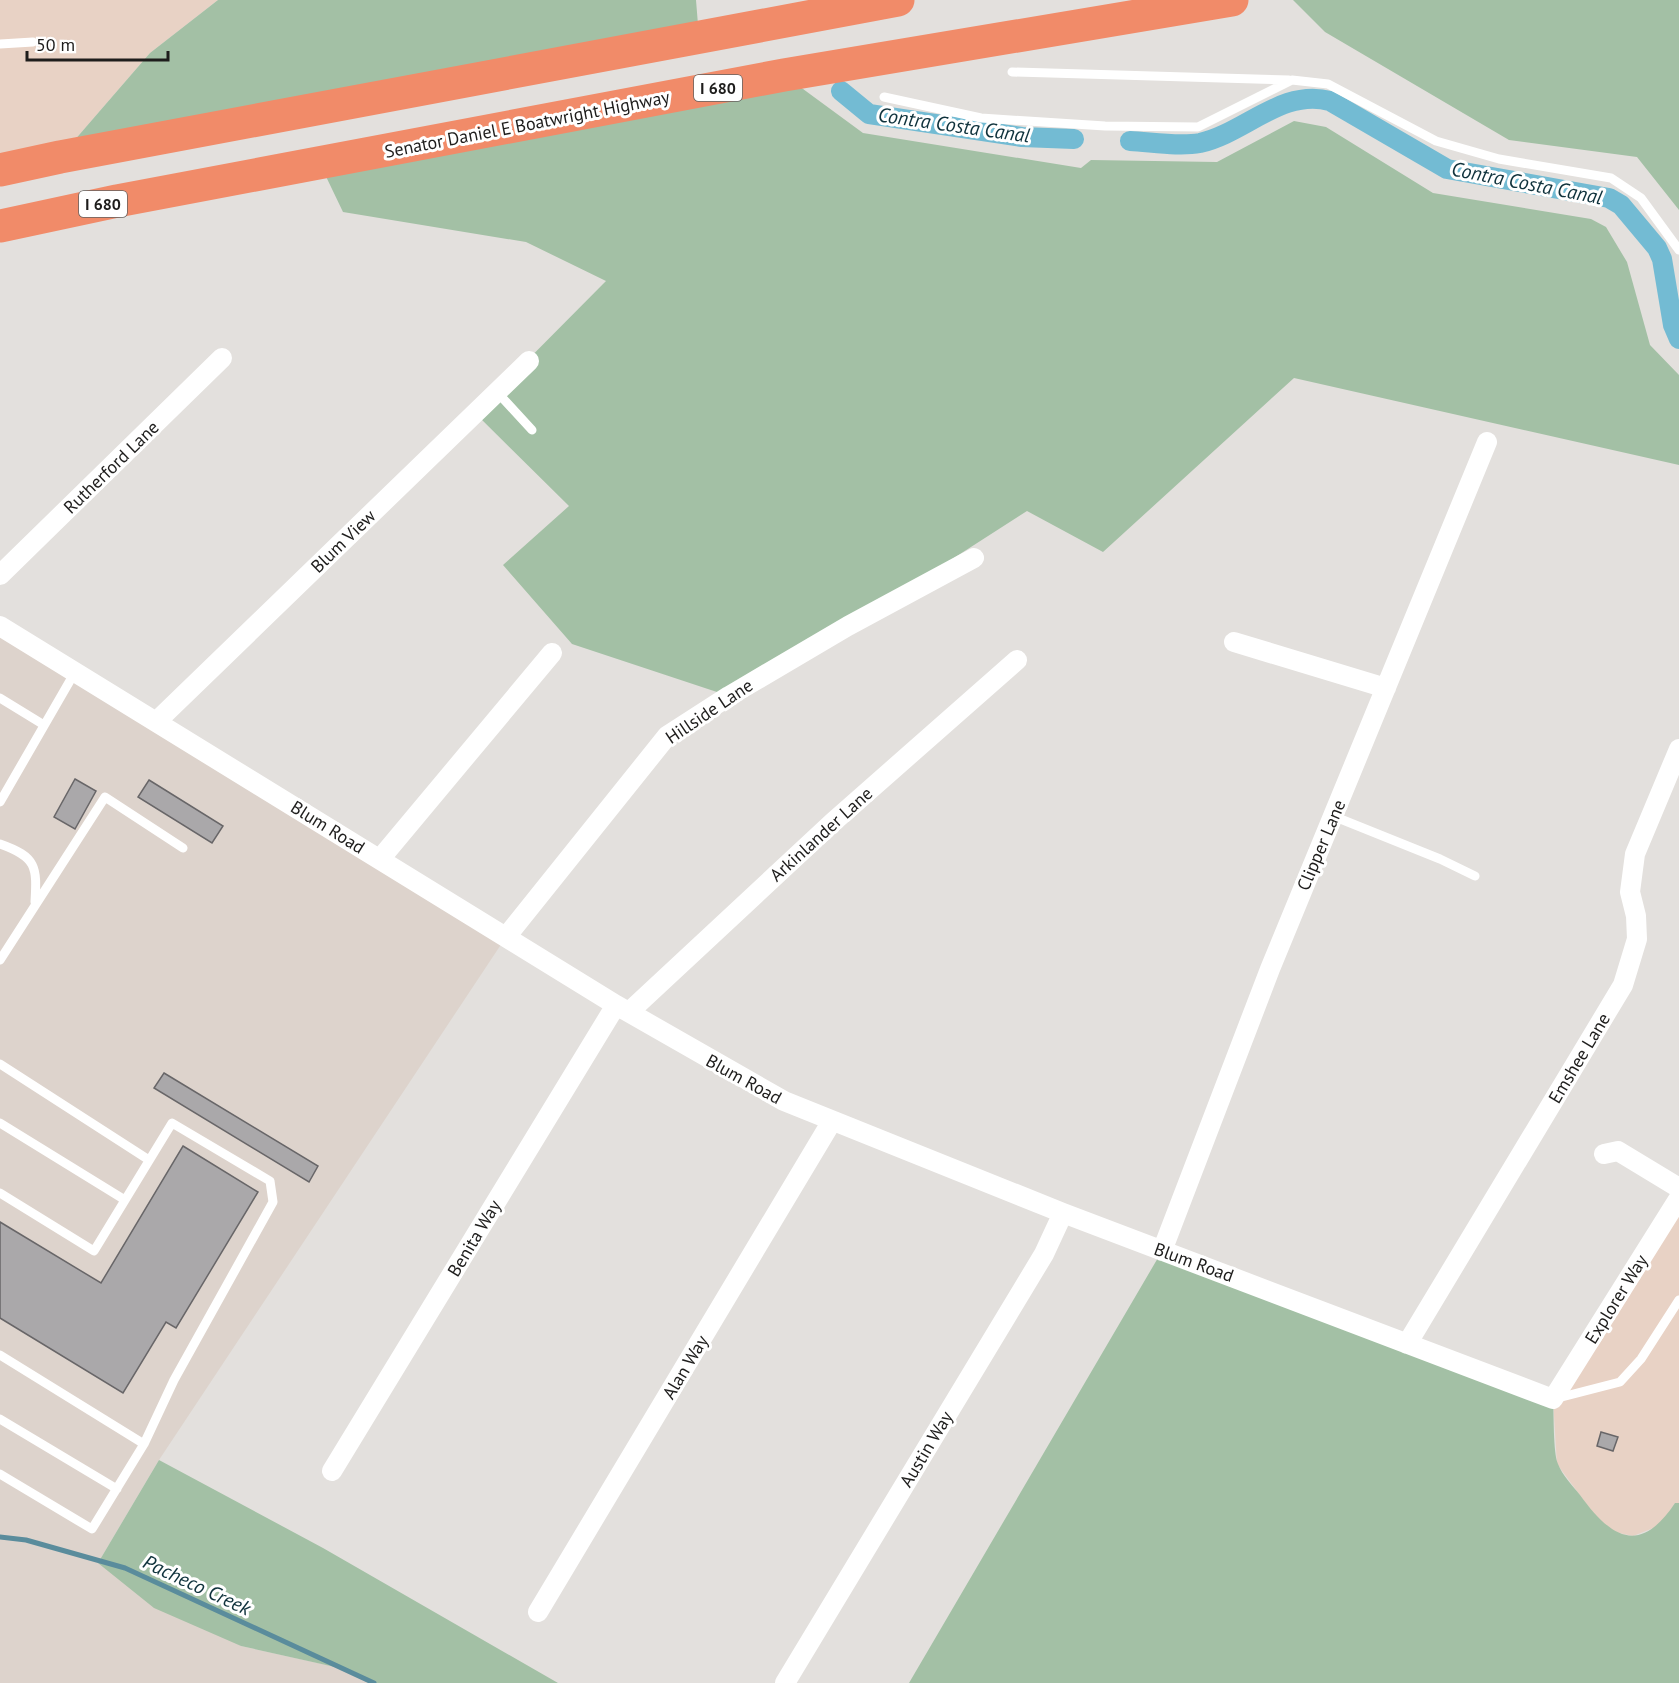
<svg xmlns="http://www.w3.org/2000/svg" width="1679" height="1683" font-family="'PT Sans',sans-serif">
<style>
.commercial{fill:#e8d2c5}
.built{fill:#ddd3cc}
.green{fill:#a3c0a5}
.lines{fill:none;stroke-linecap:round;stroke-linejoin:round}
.stream{stroke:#5a8c9c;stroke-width:5}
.canal{stroke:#73bbd3;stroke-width:20}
.building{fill:#aaa8aa;stroke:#686668;stroke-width:1.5}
.service{stroke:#fff;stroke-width:9}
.minor{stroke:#fff;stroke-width:20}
.motorway{stroke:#f18b69;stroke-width:33}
.labels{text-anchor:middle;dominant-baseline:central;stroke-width:6;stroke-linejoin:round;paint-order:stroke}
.shield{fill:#fff;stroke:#626160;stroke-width:1.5}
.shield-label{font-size:16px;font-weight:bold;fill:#1e1d1c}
.street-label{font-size:18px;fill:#1e1d1c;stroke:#fff}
.water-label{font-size:20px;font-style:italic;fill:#0f323c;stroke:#fff}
</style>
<rect width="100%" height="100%" fill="#e3e0dd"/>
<path class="commercial" d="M 0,0 L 218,0 L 150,53 L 60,157 L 0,156 Z
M 1679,1198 L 1679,1503 L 1675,1503 L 1661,1525 L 1633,1536 L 1614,1532 L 1596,1517 L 1557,1464 L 1553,1399 Z"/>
<path class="built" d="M 0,626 L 506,937 L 159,1460 L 98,1563 L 241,1646 L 354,1671 L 372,1683 L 0,1683 Z"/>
<path class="green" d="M 218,0 L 696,0 L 699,37 L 60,157 L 150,53 Z
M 1293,0 L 1679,0 L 1679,210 L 1637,157 L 1509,140 L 1325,32 Z
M 784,75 L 863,133 L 1081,168 L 1091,160 L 1217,162 L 1294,121 L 1326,127 L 1433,193 L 1591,219 L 1606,227 L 1627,262 L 1650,345 L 1679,375 L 1679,465 L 1294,378 L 1103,552 L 1027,511 L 848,626 L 729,696 L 572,644 L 503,565 L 569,506 L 475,413 L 606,281 L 526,242 L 343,212 L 320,164 Z
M 1162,1251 L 1553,1399 C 1554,1414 1553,1453 1558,1464 C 1562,1475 1573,1486 1580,1495 C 1611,1538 1640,1556 1675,1503 L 1679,1503 L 1679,1683 L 909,1683 Z
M 159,1460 L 323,1548 L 558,1683 L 372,1683 L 353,1671 L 241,1646 L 154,1608 L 98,1563 Z"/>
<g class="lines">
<path class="stream" d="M 0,1537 L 26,1540 L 125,1568 L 374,1683"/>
<path class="canal" d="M 841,91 L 869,114 L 1022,137 L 1074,139
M 1130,141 C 1151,142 1179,147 1200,143 C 1245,133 1282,88 1330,101 L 1447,169 L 1609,198 L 1621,205 L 1657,248 L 1662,259 L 1673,325 L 1679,339"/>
</g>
<path class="building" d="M 75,779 L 96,791 L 75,829 L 54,817 Z
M 149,780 L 223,826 L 212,843 L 138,797 Z
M 164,1073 L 318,1166 L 309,1182 L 154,1088 Z
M 183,1146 L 258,1192 L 176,1328 L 166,1322 L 123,1393 L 0,1318 L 0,1222 L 101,1283 Z
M 1601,1432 L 1618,1437 L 1613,1451 L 1597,1446 Z"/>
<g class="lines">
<path class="service" d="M 0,44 L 33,42
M 1012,72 L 1289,80
M 884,97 L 981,118 L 1105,126 L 1198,127 L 1292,80 L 1328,84 L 1436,141 L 1499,159 L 1611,178 L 1641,198 L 1679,250
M 497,392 L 532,430
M 0,698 L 44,725
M 0,802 L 75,672
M 1333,816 L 1440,859 L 1475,876
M 0,844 C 37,857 37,867 35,902
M 0,960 L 105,797 L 183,848
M 0,1064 L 149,1160
M 0,1123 L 125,1200
M 0,1193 L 94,1251 L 172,1123 L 270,1181 L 273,1202 L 174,1380 L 144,1444 L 92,1529 L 0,1474
M 0,1355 L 144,1444
M 1554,1399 L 1620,1382 L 1641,1359 L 1679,1300
M 0,1419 L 117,1489"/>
<path class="minor" d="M 0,575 L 222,358
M 0,626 L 616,1005 L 784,1101 L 1063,1213 L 1553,1399 L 1679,1198
M 1234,642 L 1386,688
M 156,722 L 529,361
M 380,859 L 552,653
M 506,937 L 667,736 L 729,696 L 848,626 L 974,558
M 629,1012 L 832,823 L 1017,660
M 1604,1154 L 1618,1151 L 1679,1188
M 1162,1251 L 1270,969 L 1487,442
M 1407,1344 L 1623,985 L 1637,939 L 1636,916 L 1630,892 L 1635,854 L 1679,749
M 332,1471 L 616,1005
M 538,1612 L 832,1121
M 785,1683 L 1044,1254 L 1063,1213"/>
<path class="motorway" d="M 0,170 L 60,157 L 898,0
M 0,226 L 117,201 L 784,75 L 1232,0"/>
</g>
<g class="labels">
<g class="shield">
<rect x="694" y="75" width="48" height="26" rx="4.5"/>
<rect x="79" y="191" width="48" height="26" rx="4.5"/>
</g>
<g class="shield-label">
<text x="718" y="88">I 680</text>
<text x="103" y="204">I 680</text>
</g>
<g class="street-label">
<text transform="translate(527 124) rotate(-11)">Senator Daniel E Boatwright Highway</text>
<text transform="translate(111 467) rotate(-44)">Rutherford Lane</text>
<text transform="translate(343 541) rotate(-44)">Blum View</text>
<text transform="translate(709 711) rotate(-34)">Hillside Lane</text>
<text transform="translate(328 827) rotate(32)">Blum Road</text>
<text transform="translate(821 834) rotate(-42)">Arkinlander Lane</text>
<text transform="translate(1321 845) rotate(-67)">Clipper Lane</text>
<text transform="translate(1579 1058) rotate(-59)">Emshee Lane</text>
<text transform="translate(744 1079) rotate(29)">Blum Road</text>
<text transform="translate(474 1238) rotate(-59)">Benita Way</text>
<text transform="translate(1194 1262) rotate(20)">Blum Road</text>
<text transform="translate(1616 1299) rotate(-58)">Explorer Way</text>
<text transform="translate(685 1367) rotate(-59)">Alan Way</text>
<text transform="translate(926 1449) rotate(-59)">Austin Way</text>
</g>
<g class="water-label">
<text transform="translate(954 125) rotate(8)">Contra Costa Canal</text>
<text transform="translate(1527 183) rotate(11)">Contra Costa Canal</text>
<text transform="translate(197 1585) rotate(25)">Pacheco Creek</text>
</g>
</g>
<path d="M27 51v9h141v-9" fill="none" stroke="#1e1d1c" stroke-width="3"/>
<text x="36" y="51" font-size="18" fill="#1e1d1c" stroke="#ffffff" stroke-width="4.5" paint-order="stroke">50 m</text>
</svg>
